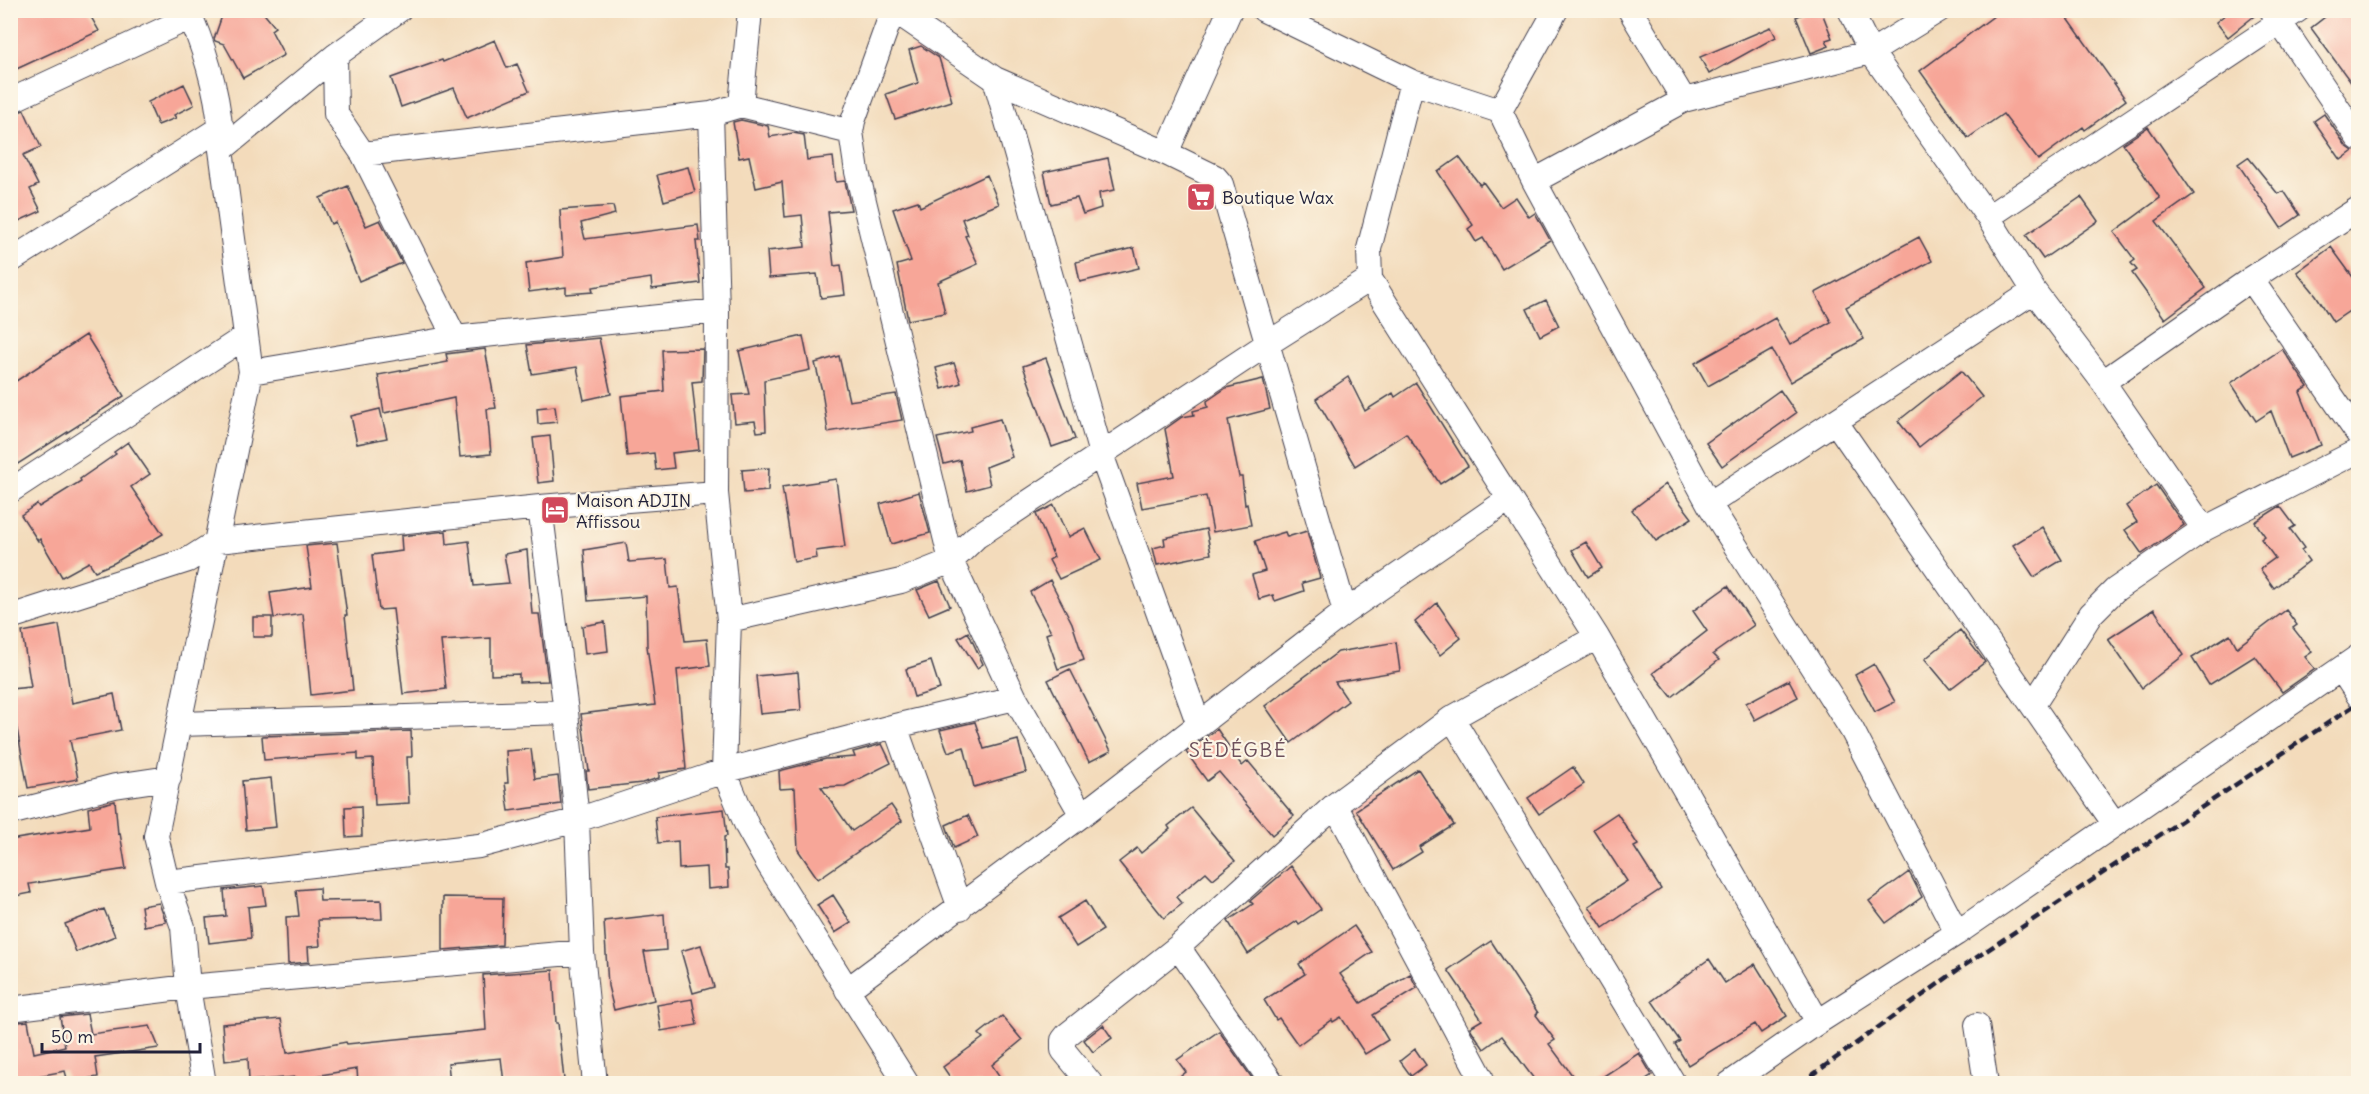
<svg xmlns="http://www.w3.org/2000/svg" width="2369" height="1094" font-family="Delius,sans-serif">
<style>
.building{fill:#f7a698}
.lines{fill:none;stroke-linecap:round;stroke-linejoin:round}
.minor-casing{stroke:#413e4e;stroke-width:26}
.minor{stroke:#fff;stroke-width:24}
.rail{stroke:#22223b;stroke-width:4.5;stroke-dasharray:9 4.5;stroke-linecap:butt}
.labels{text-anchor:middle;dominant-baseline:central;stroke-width:4.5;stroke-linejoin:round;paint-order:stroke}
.poi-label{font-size:18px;fill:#22223b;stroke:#fcf5e5;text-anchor:start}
.neighbourhood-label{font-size:20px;letter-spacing:1.5px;fill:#6d505c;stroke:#fcf5e5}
</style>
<rect width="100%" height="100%" fill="#fcf5e5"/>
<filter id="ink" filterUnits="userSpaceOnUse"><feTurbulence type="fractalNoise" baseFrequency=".0167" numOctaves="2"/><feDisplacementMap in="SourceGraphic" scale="12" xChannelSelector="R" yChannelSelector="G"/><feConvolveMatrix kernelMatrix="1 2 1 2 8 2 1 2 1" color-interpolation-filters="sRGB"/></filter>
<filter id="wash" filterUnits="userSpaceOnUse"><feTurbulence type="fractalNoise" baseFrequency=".008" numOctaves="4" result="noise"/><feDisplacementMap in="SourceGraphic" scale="24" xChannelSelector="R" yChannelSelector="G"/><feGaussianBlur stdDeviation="1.35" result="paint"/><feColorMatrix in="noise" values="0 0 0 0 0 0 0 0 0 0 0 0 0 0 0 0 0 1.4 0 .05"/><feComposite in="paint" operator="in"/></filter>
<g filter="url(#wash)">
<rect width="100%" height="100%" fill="#f3dbbb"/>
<g id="blocks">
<path class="building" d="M 10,10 L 87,10 L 99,31 L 10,72 Z
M 224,10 L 261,10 L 275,27 L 271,30 L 284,55 L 243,78 L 224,44 L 215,41 L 214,39 Z
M 1811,10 L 1821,10 L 1832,38 L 1826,40 L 1829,46 L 1811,53 L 1796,17 Z
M 2002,10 L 2062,10 L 2126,100 L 2085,130 L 2083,127 L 2038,160 L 2003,114 L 1968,138 L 1920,71 Z
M 2231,10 L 2258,10 L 2258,13 L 2228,37 L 2216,22 Z
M 2334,10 L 2354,10 L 2358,16 L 2358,92 L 2311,28 Z
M 1771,27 L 1776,37 L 1709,74 L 1700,57 Z
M 495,40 L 507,68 L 517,64 L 529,91 L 467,118 L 454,88 L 401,107 L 391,78 L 442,60 L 443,62 Z
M 921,46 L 939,58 L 952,101 L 895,119 L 886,94 L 918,83 L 909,50 Z
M 184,84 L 194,105 L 174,115 L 176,118 L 158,125 L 148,102 Z
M 24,110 L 41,147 L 23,155 L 38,185 L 30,189 L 41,211 L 10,225 L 10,115 Z
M 2324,114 L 2346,146 L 2353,151 L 2341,160 L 2314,121 Z
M 741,120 L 768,126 L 770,137 L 793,133 L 804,135 L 807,160 L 833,157 L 836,182 L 845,181 L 851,210 L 828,212 L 834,266 L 841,265 L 845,295 L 821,298 L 817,274 L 769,278 L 767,251 L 805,247 L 802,215 L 785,217 L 782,182 L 756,188 L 749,156 L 739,158 L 733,122 Z
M 2148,127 L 2194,194 L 2156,221 L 2206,288 L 2165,319 L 2132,273 L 2137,270 L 2131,263 L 2135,260 L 2114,232 L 2160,198 L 2123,144 Z
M 1459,157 L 1480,185 L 1483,182 L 1501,207 L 1516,197 L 1529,217 L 1535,213 L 1550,240 L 1502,269 L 1483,238 L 1476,242 L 1468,229 L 1473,225 L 1438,172 Z
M 2248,157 L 2278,194 L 2284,191 L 2300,215 L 2281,228 L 2238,164 Z
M 1108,158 L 1115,190 L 1099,193 L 1101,208 L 1083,214 L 1077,198 L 1051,204 L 1044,172 Z
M 688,167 L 695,192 L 664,201 L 657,175 Z
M 987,175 L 999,204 L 962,219 L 968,235 L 965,236 L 978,264 L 938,282 L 945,313 L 908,320 L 897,265 L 911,261 L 893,209 L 918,201 L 920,207 Z
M 348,186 L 366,226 L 380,220 L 402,263 L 359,281 L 335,222 L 331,224 L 320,198 Z
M 2081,197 L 2098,221 L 2043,259 L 2026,235 Z
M 613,206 L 615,214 L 581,223 L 585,239 L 698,225 L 700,241 L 696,241 L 700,283 L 652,289 L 651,278 L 592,287 L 593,292 L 566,294 L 566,287 L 529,292 L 526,263 L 563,257 L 560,210 Z
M 1919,237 L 1932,261 L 1846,307 L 1864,339 L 1790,382 L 1772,350 L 1708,386 L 1695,363 L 1775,318 L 1790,345 L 1831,322 L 1815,293 Z
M 2331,247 L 2358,284 L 2358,305 L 2333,322 L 2316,295 L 2297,272 Z
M 1134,248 L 1139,268 L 1080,282 L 1076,262 Z
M 1546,300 L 1559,326 L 1540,336 L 1527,309 Z
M 86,335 L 124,396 L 10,469 L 10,385 Z
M 803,336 L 810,370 L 764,380 L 766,431 L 757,432 L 755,421 L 735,423 L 732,395 L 749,394 L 739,351 Z
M 599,338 L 611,394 L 584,400 L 577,367 L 532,374 L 527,345 Z
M 485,349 L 496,408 L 487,409 L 491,454 L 460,457 L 454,398 L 384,413 L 378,375 L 448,362 L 446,354 Z
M 703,349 L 702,381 L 692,382 L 699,450 L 672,453 L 674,468 L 656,470 L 654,453 L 627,456 L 621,396 L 664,391 L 662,350 Z
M 2282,349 L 2308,387 L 2300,392 L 2321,445 L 2289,458 L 2271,411 L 2256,421 L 2231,383 Z
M 839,356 L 849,401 L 896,394 L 902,420 L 828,432 L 822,391 L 815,363 Z
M 1046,358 L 1075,439 L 1052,447 L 1023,366 Z
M 954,363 L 961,383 L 942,389 L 936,368 Z
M 1961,371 L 1982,397 L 1919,447 L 1898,421 Z
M 1348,377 L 1365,411 L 1393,393 L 1395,397 L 1416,383 L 1468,466 L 1440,484 L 1406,433 L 1355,466 L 1316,399 Z
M 1263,379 L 1270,409 L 1228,420 L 1239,477 L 1242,477 L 1245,505 L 1247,504 L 1251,525 L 1213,532 L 1206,496 L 1142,508 L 1137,483 L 1174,476 L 1165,429 L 1182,417 L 1194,415 L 1193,411 L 1208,407 L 1207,401 L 1226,388 Z
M 1780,390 L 1796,413 L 1722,466 L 1706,443 Z
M 555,406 L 557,422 L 538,424 L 537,408 Z
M 380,409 L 387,438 L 357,444 L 351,416 Z
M 1000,419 L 1012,457 L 986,467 L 990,485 L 967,491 L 960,460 L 944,464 L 937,438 L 971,431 L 970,427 Z
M 550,436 L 554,481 L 538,483 L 533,438 Z
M 128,442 L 150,474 L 131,487 L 163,534 L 114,563 L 95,571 L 89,562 L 62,577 L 40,539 L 38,541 L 21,515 L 37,504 L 39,507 L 81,481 L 80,479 L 116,454 L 114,452 Z
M 769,468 L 768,491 L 744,493 L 742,470 Z
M 836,479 L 845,547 L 816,551 L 817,558 L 794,562 L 782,487 Z
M 1666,484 L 1692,518 L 1656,541 L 1632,510 Z
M 2156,485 L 2184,525 L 2142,554 L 2125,530 L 2137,522 L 2126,506 Z
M 919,492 L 930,533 L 891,544 L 880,504 Z
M 1054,505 L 1068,537 L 1085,528 L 1101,560 L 1059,579 L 1049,560 L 1054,557 L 1036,514 Z
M 2280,506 L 2295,526 L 2290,529 L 2304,548 L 2301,550 L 2309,561 L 2274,588 L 2260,569 L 2275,558 L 2261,539 L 2265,536 L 2255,522 Z
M 2042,527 L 2062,560 L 2034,577 L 2013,545 Z
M 1206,529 L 1211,554 L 1157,565 L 1153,548 L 1165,545 L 1164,538 Z
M 446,531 L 447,544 L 469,541 L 474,586 L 509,583 L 504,554 L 527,550 L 532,614 L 539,614 L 548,681 L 519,682 L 519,674 L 491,675 L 491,638 L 441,641 L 446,689 L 403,694 L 393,609 L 379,610 L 372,555 L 402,551 L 401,536 Z
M 1307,531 L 1320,578 L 1302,583 L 1304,591 L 1275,601 L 1273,595 L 1259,599 L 1252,575 L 1265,571 L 1255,541 L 1285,532 L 1287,537 Z
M 1586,542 L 1602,568 L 1588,577 L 1572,550 Z
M 337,543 L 347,615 L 345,615 L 353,690 L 311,695 L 303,614 L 274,618 L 270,593 L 312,587 L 306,546 Z
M 626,543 L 629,562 L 667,559 L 670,588 L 678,587 L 685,641 L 707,639 L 710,666 L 677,670 L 686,769 L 659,773 L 659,778 L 642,783 L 588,789 L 586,771 L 589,771 L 581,714 L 655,705 L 647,646 L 646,596 L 588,601 L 584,550 Z
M 1050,580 L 1072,623 L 1084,660 L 1058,669 L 1046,634 L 1051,632 L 1030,592 Z
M 939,581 L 950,606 L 929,615 L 917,590 Z
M 1728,586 L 1754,625 L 1713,654 L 1719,660 L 1672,697 L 1653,673 L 1707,631 L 1693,611 Z
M 1437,603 L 1461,638 L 1440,655 L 1415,622 Z
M 2154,609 L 2184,655 L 2142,688 L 2108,639 Z
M 2286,610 L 2297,625 L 2293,628 L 2312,652 L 2305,657 L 2315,669 L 2282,692 L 2255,656 L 2209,685 L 2192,658 L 2230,634 L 2237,647 Z
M 253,617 L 272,617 L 272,637 L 253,637 Z
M 605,622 L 608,651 L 585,654 L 582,626 Z
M 59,625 L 72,703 L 114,694 L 121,730 L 70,740 L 78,779 L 28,788 L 14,713 L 10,714 L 10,689 L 31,687 L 22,632 Z
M 1960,630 L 1985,662 L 1950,689 L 1925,659 Z
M 968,632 L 983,664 L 977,668 L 958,638 Z
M 1396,642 L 1400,671 L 1335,682 L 1348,701 L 1291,743 L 1265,706 L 1338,652 Z
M 931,661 L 940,689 L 914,697 L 906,669 Z
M 1874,664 L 1895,702 L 1875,712 L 1855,675 Z
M 1070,669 L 1111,751 L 1089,762 L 1048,680 Z
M 798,672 L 801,710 L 760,714 L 756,676 Z
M 1789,680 L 1798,697 L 1755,720 L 1746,703 Z
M 975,722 L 984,749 L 1018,740 L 1026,772 L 974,787 L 964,747 L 948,752 L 940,730 Z
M 1217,729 L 1242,766 L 1248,761 L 1294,816 L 1272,835 L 1219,772 L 1207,781 L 1186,752 Z
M 411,731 L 412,757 L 407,757 L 409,803 L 375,805 L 373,759 L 358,760 L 358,753 L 264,760 L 262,736 Z
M 882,744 L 891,763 L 845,786 L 821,787 L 852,831 L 891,805 L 902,821 L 818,879 L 798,850 L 795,788 L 780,789 L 779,771 L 826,759 L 855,757 L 853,752 Z
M 531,749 L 535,779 L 558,776 L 561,804 L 509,811 L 505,783 L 508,783 L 506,751 Z
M 1573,767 L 1584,784 L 1539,814 L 1528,798 Z
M 1418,769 L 1454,825 L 1419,847 L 1422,852 L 1393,870 L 1356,810 Z
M 271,778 L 276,827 L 246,830 L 242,781 Z
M 115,801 L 118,834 L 120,833 L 126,869 L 29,884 L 31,893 L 10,897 L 10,840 L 90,827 L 88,808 Z
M 361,806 L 362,836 L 346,837 L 345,807 Z
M 1191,808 L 1235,861 L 1213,879 L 1206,872 L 1176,897 L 1182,904 L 1164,918 L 1119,862 L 1137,848 L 1141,853 L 1170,829 L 1168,826 Z
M 724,809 L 727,836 L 724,837 L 725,869 L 728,869 L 729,887 L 708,889 L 707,867 L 679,869 L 678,841 L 658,843 L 655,817 Z
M 1617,813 L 1638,845 L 1634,847 L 1661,889 L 1603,928 L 1589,906 L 1627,881 L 1593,829 Z
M 968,815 L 978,837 L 954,848 L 946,825 Z
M 1291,866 L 1321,909 L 1299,924 L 1297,921 L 1248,954 L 1228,921 L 1253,904 L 1250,901 Z
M 1909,872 L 1922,897 L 1886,923 L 1869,901 Z
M 263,886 L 266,905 L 248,907 L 251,938 L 209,943 L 206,918 L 226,916 L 224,890 Z
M 319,888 L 320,901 L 381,900 L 382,919 L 318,920 L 320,946 L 308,947 L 309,962 L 288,964 L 286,917 L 299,916 L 296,890 Z
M 833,895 L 851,923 L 835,933 L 817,905 Z
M 443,897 L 503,898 L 502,945 L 443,950 Z
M 1085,901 L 1103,930 L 1076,947 L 1058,918 Z
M 159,903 L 166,922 L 144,926 L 141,906 Z
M 104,909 L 115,936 L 76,952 L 65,924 Z
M 664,914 L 666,950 L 644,952 L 654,1000 L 614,1010 L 608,986 L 604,921 Z
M 1354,926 L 1372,952 L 1340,974 L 1361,1003 L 1410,974 L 1417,988 L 1373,1015 L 1388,1040 L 1365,1054 L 1341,1017 L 1333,1022 L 1332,1020 L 1298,1045 L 1279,1018 L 1276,1020 L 1264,1000 L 1305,974 L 1299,964 Z
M 1491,941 L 1538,1013 L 1536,1015 L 1555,1040 L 1549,1044 L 1578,1083 L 1537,1083 L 1502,1036 L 1484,1049 L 1472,1031 L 1470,1027 L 1482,1020 L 1448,970 Z
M 701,945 L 714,987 L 693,993 L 681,951 Z
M 1709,959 L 1725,983 L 1755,964 L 1787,1016 L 1761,1033 L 1755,1024 L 1688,1065 L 1675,1044 L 1680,1041 L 1652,1001 Z
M 553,970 L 556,1023 L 558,1023 L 564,1080 L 504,1083 L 501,1058 L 448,1063 L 450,1083 L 358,1083 L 357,1069 L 297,1079 L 296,1077 L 249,1081 L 248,1058 L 225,1061 L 222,1024 L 281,1019 L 287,1053 L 346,1042 L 347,1044 L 486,1030 L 483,975 Z
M 692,999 L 697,1025 L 661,1031 L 657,1005 Z
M 87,1014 L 91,1034 L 150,1026 L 159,1048 L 95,1057 L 98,1077 L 68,1082 L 65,1071 L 10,1081 L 10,1023 L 28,1021 L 34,1053 L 65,1046 L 60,1017 Z
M 1002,1016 L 1022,1040 L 992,1065 L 1004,1083 L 954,1083 L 943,1067 L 983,1038 L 979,1034 Z
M 1103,1025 L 1112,1038 L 1093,1052 L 1084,1040 Z
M 1219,1031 L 1252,1078 L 1242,1083 L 1172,1083 L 1186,1072 L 1177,1060 Z
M 1415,1049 L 1426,1065 L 1411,1076 L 1400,1061 Z
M 1639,1053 L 1652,1075 L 1640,1083 L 1593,1083 Z"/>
</g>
</g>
<g filter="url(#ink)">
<use href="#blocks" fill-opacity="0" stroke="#413e4e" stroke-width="1.5"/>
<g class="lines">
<g class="minor-casing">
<path id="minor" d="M 893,10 L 853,121 L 851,132 L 857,172 L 951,561 L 1015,698 L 1082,815
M 894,10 L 995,79 L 1166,153 L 1215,177 L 1221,184 L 1345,612
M 1264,10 L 1412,82 L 1500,111 L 1534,181 L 1709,504 L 1852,730 L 1957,933
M 1630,10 L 1684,100
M 1850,10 L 1871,52 L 1988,217 L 2034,291 L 2103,382 L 2204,529
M 2272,11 L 2358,138
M 335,56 L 336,114 L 363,154 L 455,338
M 995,79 L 1101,454 L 1199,725
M 1412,82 L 1369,249 L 1370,279 L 1597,637 L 1818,1022
M 10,101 L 182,21 L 192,20 C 208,58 222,108 221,150 L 251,372 L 156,836 L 167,882 L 183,927 L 188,987 L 204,1084
M 741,105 L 750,10
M 1500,111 L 1556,10
M 711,114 L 717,311 L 716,493 L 729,620 L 724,771 L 747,826 L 769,865 L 907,1084
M 221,150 L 335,56 L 399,10
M 1166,153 L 1230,10
M 363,154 L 711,114 L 741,105 L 851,132
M 1534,181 L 1684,100 L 1871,52 L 1939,10
M 1988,217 L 2298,10
M 10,261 L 222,127
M 2251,279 L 2358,434
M 251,372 L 455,338 L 717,311
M 2103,382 L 2251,279 L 2358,209
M 1835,421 L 2114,823
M 10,491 L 246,336
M 1709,504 L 2034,291
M 540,507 L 566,712 L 577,820 L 582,952 L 595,1084
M 10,617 L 188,560 L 218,541 L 540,507 L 716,493
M 729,620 L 901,581 L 951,561 L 976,537 L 1267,344 L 1370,279
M 2341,669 L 2358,695
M 2033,705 L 2091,614 L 2115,590 L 2204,529 L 2358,451
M 1452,718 L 1674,1084
M 180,724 L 566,712
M 895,726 L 960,908
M 1335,805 L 1481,1077 L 1483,1084
M 10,813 L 115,786 L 169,778
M 167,882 L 479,846 L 577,820 L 724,771 L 895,726 L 1015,698
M 1178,947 L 1273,1084
M 847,990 L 1082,815 L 1345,612 L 1509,499
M 10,1009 L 188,987 L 582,952
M 1977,1025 L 1986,1084
M 1091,1084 L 1063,1050 L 1063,1040 L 1067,1035 L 1178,947 L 1335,805 L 1452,718 L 1597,637
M 1729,1084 L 1818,1022 L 1957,933 L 2358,657"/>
</g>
<use href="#minor" class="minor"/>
<path class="rail" d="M 1800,1084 L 1959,969 L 2358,703"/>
</g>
</g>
<defs>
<g id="supermarket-square" transform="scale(1.5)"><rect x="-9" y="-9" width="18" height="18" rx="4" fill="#d1495b" stroke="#fcf5e5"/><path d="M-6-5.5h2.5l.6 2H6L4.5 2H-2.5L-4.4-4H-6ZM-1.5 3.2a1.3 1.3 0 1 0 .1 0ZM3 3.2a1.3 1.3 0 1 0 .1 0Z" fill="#fff"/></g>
<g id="hotel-square" transform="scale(1.5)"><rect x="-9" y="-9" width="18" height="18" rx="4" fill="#d1495b" stroke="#fcf5e5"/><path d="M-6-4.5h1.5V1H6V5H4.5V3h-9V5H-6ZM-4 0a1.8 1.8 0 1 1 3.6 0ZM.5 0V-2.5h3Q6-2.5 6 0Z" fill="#fff"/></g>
</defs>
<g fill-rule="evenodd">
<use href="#supermarket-square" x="1201" y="197"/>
<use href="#hotel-square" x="555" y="510"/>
</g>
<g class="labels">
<g class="poi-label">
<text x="1222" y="197">Boutique Wax</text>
<text x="576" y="500">Maison ADJIN<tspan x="576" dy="21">Affissou</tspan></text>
</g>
<g class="neighbourhood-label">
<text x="1238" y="749">SÈDÉGBÉ</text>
</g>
</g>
<rect width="2369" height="1094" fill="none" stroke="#fcf5e5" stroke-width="36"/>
<path d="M42 1043v9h158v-9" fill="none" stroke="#22223b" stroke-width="3"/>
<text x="51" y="1043" font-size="18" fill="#22223b" stroke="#fcf5e5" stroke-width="4.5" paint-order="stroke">50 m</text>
</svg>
